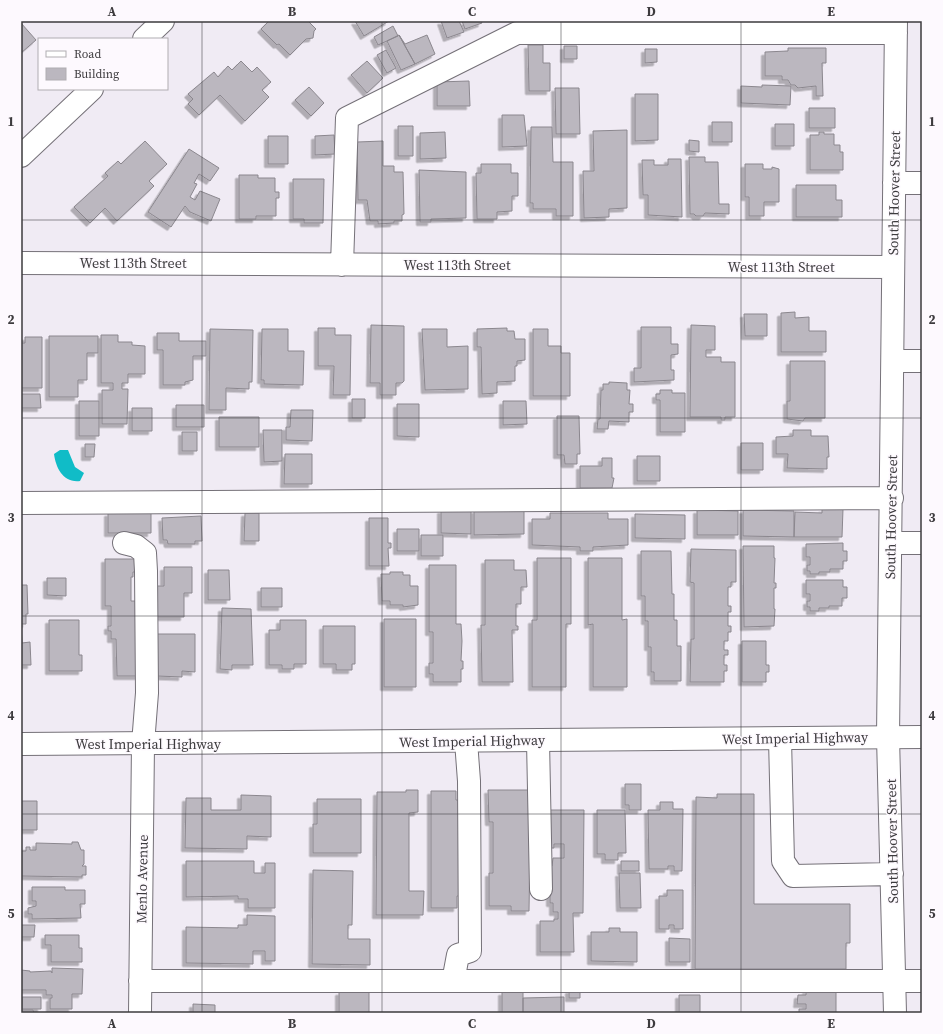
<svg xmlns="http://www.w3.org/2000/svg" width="943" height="1034" font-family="'Source Serif 4',serif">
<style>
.water{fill:#10bcc7}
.building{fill:#bbb7bf;stroke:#8b878e;filter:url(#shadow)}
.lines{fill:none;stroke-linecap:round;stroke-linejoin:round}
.minor-casing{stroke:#757178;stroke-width:24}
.major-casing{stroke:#757178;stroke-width:24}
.minor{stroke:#fff;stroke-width:22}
.major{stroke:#fff;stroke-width:22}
.grid{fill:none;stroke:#3d3b3e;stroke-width:1;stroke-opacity:0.55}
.labels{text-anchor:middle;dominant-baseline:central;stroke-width:3;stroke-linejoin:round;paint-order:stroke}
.street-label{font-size:14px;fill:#3d3b3e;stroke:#fdf9fe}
.neatline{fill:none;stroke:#3d3b3e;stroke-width:1.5}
.grid-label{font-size:13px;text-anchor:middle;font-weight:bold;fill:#3d3b3e}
</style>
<defs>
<filter id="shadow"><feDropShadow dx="-3.5" dy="3.5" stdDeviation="0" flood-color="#0004"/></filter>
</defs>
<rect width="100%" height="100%" fill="#f0ebf4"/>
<path class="water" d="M 60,450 L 68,450 L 75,467 L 84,473 L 80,481 C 63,483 56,468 54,454 Z"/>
<path class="building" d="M 269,21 L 308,21 L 316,29 L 314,31 L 313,38 L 306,39 L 290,55 L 279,44 L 277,45 L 261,29 Z
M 355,21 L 389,21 L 364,36 Z
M 441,21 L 459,21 L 464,32 L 447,38 Z
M 462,21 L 481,21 L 482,23 L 465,29 Z
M 806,21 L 847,21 L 847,23 L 806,22 Z
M 21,23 L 36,40 L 21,53 Z
M 393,26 L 398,36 L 378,45 L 374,37 Z
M 399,35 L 415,64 L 401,70 L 387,41 Z
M 399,35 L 405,44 L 427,35 L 435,54 L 415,64 Z
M 528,45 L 543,45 L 543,63 L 550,63 L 550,91 L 529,91 Z
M 564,46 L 577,46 L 577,59 L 564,59 Z
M 788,48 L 826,48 L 826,63 L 822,63 L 823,96 L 816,96 L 816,86 L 798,88 L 795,85 L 791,85 L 788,80 L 782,80 L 782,76 L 765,76 L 765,52 L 788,51 Z
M 645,49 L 657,49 L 657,62 L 645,63 Z
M 386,50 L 396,68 L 387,73 L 377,55 Z
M 241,61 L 252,72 L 257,67 L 271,82 L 262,90 L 269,97 L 245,121 L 220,95 L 199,115 L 188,104 L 193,99 L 188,94 L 214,72 L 218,77 L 228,66 L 232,70 Z
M 367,61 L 383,78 L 367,93 L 351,75 Z
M 469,81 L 470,106 L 437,106 L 437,82 Z
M 762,85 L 791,86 L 790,105 L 741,103 L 741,86 L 762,87 Z
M 309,87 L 324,103 L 311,116 L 295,100 Z
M 555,88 L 579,88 L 580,134 L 556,134 Z
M 635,94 L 658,94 L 658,140 L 635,141 Z
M 809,108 L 835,108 L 835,128 L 809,128 Z
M 502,115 L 524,115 L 527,146 L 502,147 Z
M 712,122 L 732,122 L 732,142 L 712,142 Z
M 775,124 L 794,124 L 794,146 L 775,146 Z
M 398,126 L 413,126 L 413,156 L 398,156 Z
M 531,127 L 552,127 L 553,162 L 573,162 L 573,216 L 556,216 L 556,209 L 533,209 L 533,203 L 530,203 Z
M 627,130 L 627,208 L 609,209 L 609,217 L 584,218 L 583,171 L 594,171 L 593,131 Z
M 445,132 L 446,158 L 420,159 L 420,133 Z
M 819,132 L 824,132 L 824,134 L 834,134 L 834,145 L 840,145 L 840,152 L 843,152 L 843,170 L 810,170 L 810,135 L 819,135 Z
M 334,135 L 335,154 L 315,155 L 315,136 Z
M 268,136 L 288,136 L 288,164 L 268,164 Z
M 689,140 L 699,141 L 699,152 L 689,151 Z
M 145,141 L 167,164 L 149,181 L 154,186 L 117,221 L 105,208 L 90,223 L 74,207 L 108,176 L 105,173 L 118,161 L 121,164 Z
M 383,141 L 383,166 L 394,166 L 394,172 L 403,172 L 404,214 L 402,215 L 402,221 L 394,221 L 394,223 L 378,224 L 378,221 L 370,221 L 367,200 L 358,200 L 357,142 Z
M 189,149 L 219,168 L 210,181 L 199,174 L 194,183 L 197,184 L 190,197 L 195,200 L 200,191 L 220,199 L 211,221 L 190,212 L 185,206 L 171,227 L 148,212 Z
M 689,157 L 705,157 L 705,162 L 718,162 L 719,204 L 729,204 L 729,214 L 705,213 L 703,216 L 696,216 L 694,214 L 690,214 Z
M 668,159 L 681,159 L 682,217 L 648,215 L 648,195 L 643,195 L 642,160 L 654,160 L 654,165 L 668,165 Z
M 481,164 L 511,164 L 511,173 L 518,173 L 518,196 L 512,196 L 512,211 L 497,212 L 497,219 L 477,219 L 476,173 L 481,173 Z
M 745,164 L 763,164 L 763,169 L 772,169 L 772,167 L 779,169 L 779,202 L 764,202 L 764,216 L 749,216 L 749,197 L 745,197 Z
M 419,170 L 466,172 L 466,218 L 431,219 L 431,222 L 420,222 Z
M 239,175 L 258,175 L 258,178 L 275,178 L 275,192 L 279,192 L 279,198 L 276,198 L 276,216 L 256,216 L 256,219 L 239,219 Z
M 293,179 L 324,179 L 323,223 L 304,223 L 304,219 L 293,219 Z
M 796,185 L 836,185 L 836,200 L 842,200 L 842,217 L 796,217 Z
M 795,312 L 795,318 L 809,317 L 809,331 L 826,331 L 826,352 L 781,352 L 781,313 Z
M 744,314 L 767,314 L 767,336 L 745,336 Z
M 371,325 L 404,326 L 404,381 L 402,383 L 396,383 L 396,395 L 380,395 L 380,383 L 370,383 Z
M 691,325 L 715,326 L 715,350 L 706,350 L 706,357 L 721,357 L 721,362 L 735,362 L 735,417 L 725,417 L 725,420 L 721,420 L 721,417 L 690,417 Z
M 641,327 L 671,327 L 671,344 L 678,344 L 678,354 L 671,355 L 671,370 L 674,370 L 674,380 L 634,382 L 634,368 L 641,368 Z
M 318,328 L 335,328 L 335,335 L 351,335 L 350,395 L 333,395 L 334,366 L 318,366 Z
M 507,328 L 507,331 L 514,331 L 515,339 L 525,339 L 525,360 L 517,361 L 517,366 L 515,366 L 515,381 L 497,382 L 497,393 L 482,394 L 481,347 L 477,347 L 477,329 Z
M 210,329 L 253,330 L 252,382 L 249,382 L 249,389 L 226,388 L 226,410 L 209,410 Z
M 262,329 L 288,329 L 288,351 L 304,351 L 303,385 L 264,384 L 264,380 L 261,380 Z
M 422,329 L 447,329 L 447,347 L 468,346 L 468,389 L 425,390 Z
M 533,329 L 548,329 L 548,346 L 561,346 L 561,353 L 570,353 L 570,396 L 533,396 Z
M 157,333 L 179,333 L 179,341 L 206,341 L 206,356 L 193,356 L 193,380 L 185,382 L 185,385 L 163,385 L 163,350 L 157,350 Z
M 101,335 L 118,335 L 118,342 L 132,342 L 132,345 L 145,346 L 145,374 L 128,374 L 128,383 L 122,383 L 122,389 L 128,389 L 127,424 L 102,424 L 102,390 L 113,390 L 113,383 L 101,383 Z
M 49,336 L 98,336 L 98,353 L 87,353 L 87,380 L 78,380 L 78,397 L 49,397 Z
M 25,337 L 42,337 L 42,388 L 21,388 L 21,343 L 25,343 Z
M 790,361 L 825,361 L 825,418 L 805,418 L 803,421 L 787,419 L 787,401 L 790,401 Z
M 609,382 L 627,383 L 627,390 L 630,390 L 629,404 L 633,404 L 633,412 L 629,412 L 629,422 L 609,421 L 608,429 L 597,429 L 598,419 L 600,419 L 601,390 L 603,390 L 603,384 L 609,384 Z
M 660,390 L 672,390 L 672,393 L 685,393 L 685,432 L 660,432 L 660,400 L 656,400 L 656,394 L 660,394 Z
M 21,394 L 40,394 L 41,408 L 21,408 Z
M 352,399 L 365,399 L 365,418 L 352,418 Z
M 79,401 L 99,401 L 99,436 L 79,436 Z
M 503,401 L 526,401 L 527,424 L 503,425 Z
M 397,404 L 419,404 L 419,437 L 397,436 Z
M 176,405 L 204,405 L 204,427 L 176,427 Z
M 132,408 L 152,408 L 152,431 L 132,431 Z
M 291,410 L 313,410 L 312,441 L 286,440 L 286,427 L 290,427 Z
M 557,416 L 579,416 L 580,454 L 577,454 L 577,464 L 565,464 L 564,455 L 557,455 Z
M 219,417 L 259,417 L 259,447 L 219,447 Z
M 263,430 L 282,430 L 282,461 L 264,462 Z
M 793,430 L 811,430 L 811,436 L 828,436 L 829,457 L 827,457 L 827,469 L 787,468 L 788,454 L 776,454 L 776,437 L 793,436 Z
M 182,432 L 197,432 L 197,451 L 182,451 Z
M 741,443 L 763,443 L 763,470 L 741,470 Z
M 85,444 L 95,444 L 94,457 L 85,457 Z
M 285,454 L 312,454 L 312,484 L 284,484 Z
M 637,456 L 660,456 L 660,481 L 637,481 Z
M 602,458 L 612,458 L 612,478 L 614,478 L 612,488 L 580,488 L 580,466 L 602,466 Z
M 822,509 L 843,509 L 842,537 L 794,537 L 795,512 L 822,513 Z
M 441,510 L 471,510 L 471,534 L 441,533 Z
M 474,510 L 524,510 L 524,534 L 474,535 Z
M 697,510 L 738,511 L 738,535 L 697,535 Z
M 743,510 L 794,511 L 794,537 L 743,536 Z
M 151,512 L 151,533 L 108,533 L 108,513 Z
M 245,513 L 259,513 L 259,541 L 244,541 Z
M 550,513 L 608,513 L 608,519 L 628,519 L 628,545 L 593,547 L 593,551 L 580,551 L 580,547 L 532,545 L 532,519 L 550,519 Z
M 635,514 L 685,515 L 685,539 L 635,538 Z
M 201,516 L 202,541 L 195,541 L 195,544 L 168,544 L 167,540 L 163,540 L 162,518 Z
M 369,518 L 388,518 L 388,543 L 391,543 L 391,548 L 388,548 L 389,566 L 369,566 Z
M 397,529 L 419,529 L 419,551 L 397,551 Z
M 421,535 L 443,535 L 443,556 L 421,556 Z
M 843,543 L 843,551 L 847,551 L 847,561 L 843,561 L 843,569 L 830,569 L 830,572 L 819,572 L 819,574 L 810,574 L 810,571 L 807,571 L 807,565 L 810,565 L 810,557 L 806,557 L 806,544 Z
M 743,546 L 774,546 L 774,558 L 775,558 L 774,583 L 776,583 L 776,588 L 774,588 L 774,609 L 775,609 L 774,626 L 744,627 Z
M 691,549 L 736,550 L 736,582 L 731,582 L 731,587 L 728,587 L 728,606 L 731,606 L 731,612 L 728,612 L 728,626 L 731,626 L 731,632 L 728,632 L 728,641 L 724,641 L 724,650 L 728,650 L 728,655 L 724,655 L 724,665 L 727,665 L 727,671 L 724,671 L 724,682 L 690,682 L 691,639 L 694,639 L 694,583 L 690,582 Z
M 641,551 L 671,551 L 672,594 L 674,594 L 674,620 L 677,620 L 677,646 L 681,646 L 681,681 L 654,681 L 654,672 L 651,672 L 651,647 L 648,647 L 648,621 L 645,621 L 645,596 L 641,596 Z
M 537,558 L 571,558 L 571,624 L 566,624 L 566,687 L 532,687 L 532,620 L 537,620 Z
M 588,558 L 622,558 L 622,620 L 627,619 L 627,687 L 593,687 L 593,624 L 588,625 Z
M 105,559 L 136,559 L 136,572 L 133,572 L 133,577 L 131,577 L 131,601 L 136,601 L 142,676 L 117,676 L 116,639 L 111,639 L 111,631 L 108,631 L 108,626 L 111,626 L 111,606 L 105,606 Z
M 485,560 L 514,560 L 514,570 L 526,570 L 527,587 L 521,587 L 521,604 L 516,604 L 516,626 L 518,626 L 518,630 L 512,630 L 513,682 L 482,682 L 481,625 L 485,625 Z
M 429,565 L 456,565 L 456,624 L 461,624 L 462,641 L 461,661 L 463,661 L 463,669 L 461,669 L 461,682 L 433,682 L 433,674 L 429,674 L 429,663 L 433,663 L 433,632 L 429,632 Z
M 164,567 L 192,567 L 192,593 L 184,593 L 184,617 L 157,617 L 157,586 L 164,586 Z
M 208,570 L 229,570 L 230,600 L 208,600 Z
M 390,572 L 403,572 L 403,575 L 410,575 L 410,586 L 418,586 L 418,605 L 403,607 L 403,605 L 390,605 L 390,601 L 382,601 L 381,574 L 390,574 Z
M 47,578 L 66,578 L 66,596 L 47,595 Z
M 806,580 L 843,580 L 843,587 L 847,587 L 847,598 L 842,598 L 842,606 L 829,606 L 829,608 L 819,608 L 819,611 L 810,611 L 810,607 L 807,607 L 807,601 L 810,601 L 810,594 L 806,594 Z
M 21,585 L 27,585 L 28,614 L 26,614 L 26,624 L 21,624 L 22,643 L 30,642 L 31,665 L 21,665 Z
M 261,588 L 282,588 L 282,607 L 261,607 Z
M 222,608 L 251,609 L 253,665 L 232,665 L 232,670 L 220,669 Z
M 384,619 L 416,619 L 416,687 L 384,687 Z
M 49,620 L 79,620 L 79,655 L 82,655 L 82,671 L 49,671 Z
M 280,620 L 306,620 L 306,664 L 294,664 L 294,669 L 282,669 L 282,665 L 269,665 L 269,630 L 280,630 Z
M 323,626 L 355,626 L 355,664 L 352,664 L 352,670 L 336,670 L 336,664 L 323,664 Z
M 157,634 L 195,634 L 195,672 L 182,671 L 182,677 L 157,676 Z
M 742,641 L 766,641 L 766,665 L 769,665 L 769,672 L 766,672 L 766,682 L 742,682 Z
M 625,784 L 641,784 L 641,810 L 629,810 L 629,805 L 625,805 Z
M 406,790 L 418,790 L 418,812 L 409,813 L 409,891 L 424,891 L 423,915 L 376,915 L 377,792 L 406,792 Z
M 488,790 L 531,790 L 529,911 L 511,911 L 511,906 L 489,906 L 489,873 L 493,873 L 493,822 L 489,822 Z
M 431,791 L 456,791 L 456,800 L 459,800 L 459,896 L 457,896 L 457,908 L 431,908 Z
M 717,794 L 754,794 L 754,904 L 850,904 L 850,943 L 846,943 L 846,969 L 695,969 L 696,797 L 717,798 Z
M 241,795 L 271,796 L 271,837 L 247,836 L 247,849 L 185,848 L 186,798 L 211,798 L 211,810 L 241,810 Z
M 317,799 L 361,799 L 361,853 L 313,853 L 313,824 L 317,824 Z
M 21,801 L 37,801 L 37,830 L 21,830 Z
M 660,802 L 673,802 L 673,809 L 683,809 L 682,871 L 674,871 L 674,866 L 668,866 L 668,869 L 649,869 L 648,810 L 660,810 Z
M 546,810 L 584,810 L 583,913 L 573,913 L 574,952 L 540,952 L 540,921 L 554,921 L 554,919 L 558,919 L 558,912 L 553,912 L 553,903 L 550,903 L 550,866 L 552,866 L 553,858 L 564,858 L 564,844 L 554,844 L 554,848 L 549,848 Z
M 597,810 L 625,810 L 626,853 L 618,853 L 618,860 L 605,860 L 605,854 L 597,854 Z
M 72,842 L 78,842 L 81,850 L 84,850 L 84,864 L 82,866 L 86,866 L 86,875 L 82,875 L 82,877 L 21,876 L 21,851 L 26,851 L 26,847 L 30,847 L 30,850 L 36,850 L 36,843 L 72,844 Z
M 186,861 L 254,861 L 254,873 L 265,873 L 265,863 L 275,863 L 275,908 L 248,908 L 248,899 L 238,899 L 238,896 L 186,897 Z
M 621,861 L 639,861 L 639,871 L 621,871 Z
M 313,870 L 353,871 L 352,925 L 348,925 L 348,939 L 370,939 L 370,965 L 312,964 Z
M 619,873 L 640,873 L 641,908 L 620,908 Z
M 32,887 L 65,887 L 65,890 L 85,890 L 85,904 L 80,904 L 81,918 L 32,919 L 32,914 L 28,914 L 28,908 L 36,906 L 36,901 L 32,901 Z
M 667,890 L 683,890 L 683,929 L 674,929 L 674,925 L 669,925 L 669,929 L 659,929 L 659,896 L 667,896 Z
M 247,915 L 275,916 L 275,961 L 265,961 L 265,951 L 253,951 L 253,964 L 186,963 L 186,927 L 238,928 L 238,925 L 247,925 Z
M 21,925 L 35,925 L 34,937 L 21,937 Z
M 609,928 L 620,928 L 620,932 L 637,932 L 637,962 L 591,961 L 591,932 L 609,932 Z
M 45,935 L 79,935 L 79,948 L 82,948 L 82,962 L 51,962 L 51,945 L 45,945 Z
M 669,938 L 690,939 L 690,962 L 669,962 Z
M 52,968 L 83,969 L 82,994 L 72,994 L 72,1009 L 50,1009 L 50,998 L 52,998 L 52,995 L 46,995 L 46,990 L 21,990 L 21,970 L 30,971 L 30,972 L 51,971 L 52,973 Z
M 569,990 L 580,990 L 580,998 L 569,998 Z
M 806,990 L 836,990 L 836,1013 L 799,1013 L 799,1009 L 806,1009 L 806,1004 L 797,1004 L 798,995 L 806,995 Z
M 369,991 L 369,1013 L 339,1013 L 339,992 Z
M 502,992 L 523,992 L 523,1013 L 502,1013 Z
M 679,995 L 700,995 L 700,1013 L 679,1013 Z
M 22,997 L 41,997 L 41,1009 L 22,1009 Z
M 564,997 L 564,1013 L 523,1013 L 523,998 Z
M 193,1004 L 215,1005 L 215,1013 L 193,1013 Z
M 21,1010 L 33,1010 L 34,1013 L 71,1013 L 21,1013 Z"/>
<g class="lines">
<g class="minor-casing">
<path id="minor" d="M 144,39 L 163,21
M 21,156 L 92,89
M 894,183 L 922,183
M 21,263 L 893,267
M 342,265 L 347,118 L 517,33 L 896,33
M 893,361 L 922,361
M 21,503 L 892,498
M 124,543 L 136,546 L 145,553 L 146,571 L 147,693 L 143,744 L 140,1013
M 891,543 L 922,543
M 780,739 L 783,861 L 793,876 L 892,874
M 538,741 L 541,889
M 140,981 L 922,981
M 455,981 L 455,971 L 458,955 L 470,951 L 469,781 L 466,741
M 895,1013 L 888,737 L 896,21"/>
</g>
<g class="major-casing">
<path id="major" d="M 21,744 L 922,737"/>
</g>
<use href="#minor" class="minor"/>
<use href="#major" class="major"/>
</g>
<path class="grid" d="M 202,21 L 202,1013M 382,21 L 382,1013M 561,21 L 561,1013M 741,21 L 741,1013M 21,220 L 922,220M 21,418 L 922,418M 21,616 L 922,616M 21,814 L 922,814"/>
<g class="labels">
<g class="street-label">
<text transform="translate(894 193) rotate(-89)">South Hoover Street</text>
<text x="133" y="263">West 113th Street</text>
<text x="457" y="265">West 113th Street</text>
<text x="781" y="267">West 113th Street</text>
<text transform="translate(891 517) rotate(-89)">South Hoover Street</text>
<text transform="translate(795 738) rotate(-1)">West Imperial Highway</text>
<text transform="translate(472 741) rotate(-1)">West Imperial Highway</text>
<text x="148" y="744">West Imperial Highway</text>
<text transform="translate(892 841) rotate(-91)">South Hoover Street</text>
<text transform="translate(142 879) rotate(-89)">Menlo Avenue</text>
</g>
</g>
<rect width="943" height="1034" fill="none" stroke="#fdf9fe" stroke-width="44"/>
<rect x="38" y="38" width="130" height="52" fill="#fdf9fe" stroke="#b0adb1"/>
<rect x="46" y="51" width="20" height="6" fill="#ffffff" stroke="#b0adb1"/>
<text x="74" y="58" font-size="12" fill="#3d3b3e">Road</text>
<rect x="46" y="68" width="20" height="12" fill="#bbb7bf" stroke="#b0adb1"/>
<text x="74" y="78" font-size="12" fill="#3d3b3e">Building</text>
<rect x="22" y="22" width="899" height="990" class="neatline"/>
<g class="grid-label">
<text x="112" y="16">A</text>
<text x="292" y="16">B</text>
<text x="472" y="16">C</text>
<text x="651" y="16">D</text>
<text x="831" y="16">E</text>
<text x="11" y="126">1</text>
<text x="932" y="126">1</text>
<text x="11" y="324">2</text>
<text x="932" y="324">2</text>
<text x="11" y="522">3</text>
<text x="932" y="522">3</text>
<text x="11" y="720">4</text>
<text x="932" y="720">4</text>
<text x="11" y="918">5</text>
<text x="932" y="918">5</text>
<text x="112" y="1028">A</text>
<text x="292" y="1028">B</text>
<text x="472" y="1028">C</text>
<text x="651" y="1028">D</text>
<text x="831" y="1028">E</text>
</g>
</svg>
